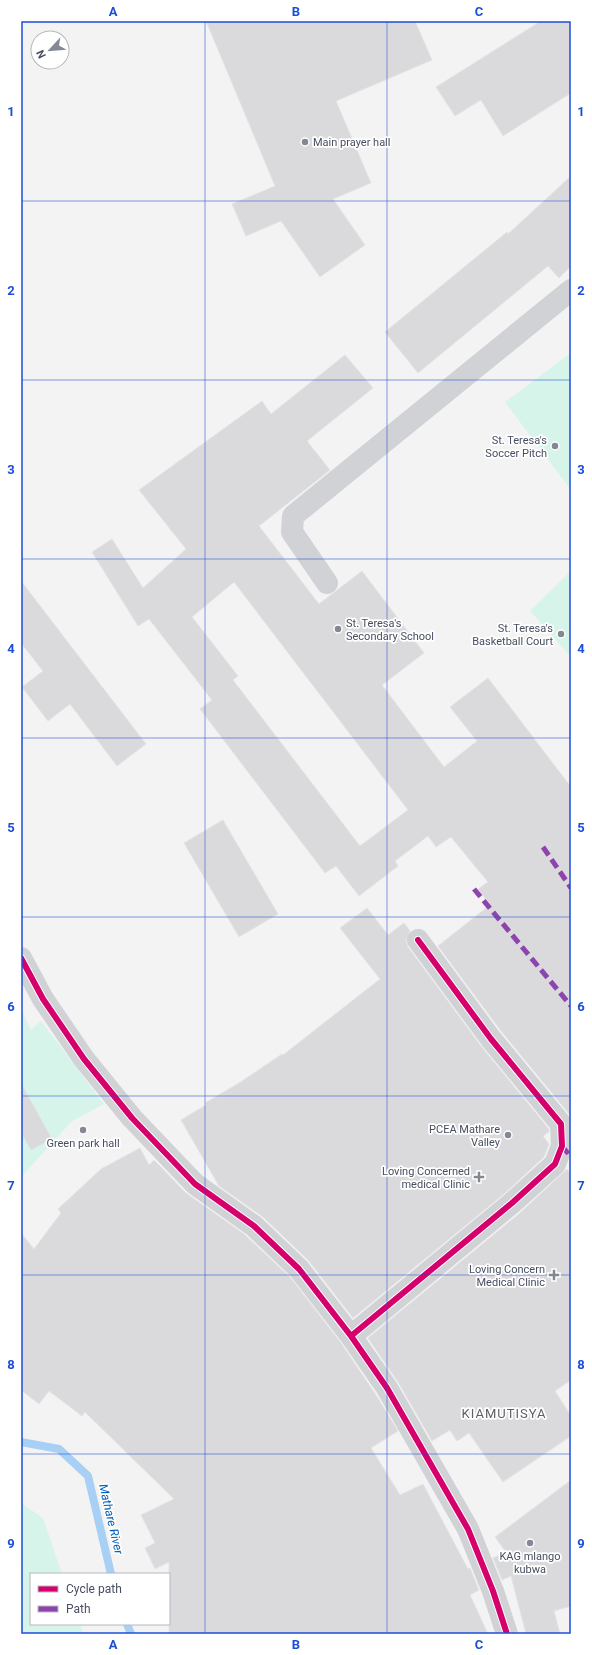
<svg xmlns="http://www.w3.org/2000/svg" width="592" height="1655" font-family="Roboto,sans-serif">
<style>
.green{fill:#d6f4ea}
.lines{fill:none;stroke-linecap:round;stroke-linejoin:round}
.stream{stroke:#a8cff4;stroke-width:8}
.building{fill:#dadadd;stroke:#e4e4e5;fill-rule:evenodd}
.minor{stroke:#d1d2d6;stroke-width:22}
.quiet{stroke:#8e44ad;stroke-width:5;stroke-dasharray:10 5;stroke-linecap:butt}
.cycleway-casing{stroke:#fff;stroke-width:8}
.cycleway{stroke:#d6006c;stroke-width:6}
.grid{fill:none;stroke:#1d4ed8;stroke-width:1;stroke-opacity:0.55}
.poi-dot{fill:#848894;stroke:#fff;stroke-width:1.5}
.labels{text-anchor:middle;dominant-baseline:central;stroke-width:3.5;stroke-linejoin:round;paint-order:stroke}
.poi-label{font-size:11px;fill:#484e61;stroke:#fff;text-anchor:end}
.water-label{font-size:12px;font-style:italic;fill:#005fbb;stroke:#fff}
.quarter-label{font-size:13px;letter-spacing:1px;fill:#5d5f67;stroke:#fff}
.neatline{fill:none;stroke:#1d4ed8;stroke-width:1.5}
.grid-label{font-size:13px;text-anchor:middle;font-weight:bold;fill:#1d4ed8}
</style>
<rect width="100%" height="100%" fill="#f3f3f3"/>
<path class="green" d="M 571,353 L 571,490 L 505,402 Z
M 571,571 L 571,657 L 530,611 Z
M 21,1009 L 31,1030 L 41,1021 L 104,1104 L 72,1121 L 21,1177 Z
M 21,1503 L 43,1518 L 62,1574 L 31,1574 L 31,1624 L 80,1624 L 83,1634 L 21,1634 Z"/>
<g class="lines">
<path class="stream" d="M 21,1442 L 59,1449 L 88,1476 L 111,1574
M 127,1624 L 131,1634"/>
</g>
<path class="building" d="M 206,21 L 415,21 L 432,60 L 336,101 L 371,183 L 333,199 L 365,245 L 320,277 L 281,221 L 246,236 L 232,204 L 275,186 Z
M 541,21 L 571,21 L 571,93 L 503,136 L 481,100 L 455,116 L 436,87 Z
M 571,176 L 571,266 L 559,278 L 548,266 L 418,373 L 385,332 L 507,232 L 508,234 Z
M 345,355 L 373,388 L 307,441 L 330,470 L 259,526 L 319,604 L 362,571 L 424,653 L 382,685 L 444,767 L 477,741 L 450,707 L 488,678 L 571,787 L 570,1115 L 501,1031 L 438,946 L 490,905 L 478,889 L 488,882 L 451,837 L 436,847 L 428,836 L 395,861 L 398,866 L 359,896 L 336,866 L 325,873 L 200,709 L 212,700 L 149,619 L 138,626 L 92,552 L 112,539 L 143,588 L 186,549 L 139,490 L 262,401 L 271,414 ZM 234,582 L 408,810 L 360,846 L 233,680 L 238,676 L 192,617 Z
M 21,581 L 146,744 L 117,766 L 70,704 L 48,721 L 22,687 L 43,671 L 21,643 Z
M 223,820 L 278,914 L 239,937 L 184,843 Z
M 367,908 L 388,935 L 404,923 L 410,931 L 406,941 L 408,947 L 481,1046 L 549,1129 L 549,1132 L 543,1136 L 549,1144 L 544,1157 L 504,1194 L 353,1318 L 308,1260 L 263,1217 L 219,1186 L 181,1120 L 206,1105 L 205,1103 L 239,1083 L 282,1054 L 283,1055 L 380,979 L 340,928 Z
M 21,1083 L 52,1139 L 31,1150 L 21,1133 Z
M 140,1148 L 149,1165 L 154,1160 L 186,1193 L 244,1234 L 290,1277 L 341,1343 L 376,1395 L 398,1431 L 371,1448 L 400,1495 L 423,1484 L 468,1569 L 470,1568 L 479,1590 L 470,1595 L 488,1634 L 169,1634 L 169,1562 L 155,1569 L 145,1548 L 155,1543 L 141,1515 L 174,1499 L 85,1412 L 82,1416 L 49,1391 L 39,1404 L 21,1390 L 21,1233 L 34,1249 L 61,1213 L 58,1209 L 101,1169 Z
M 567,1169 L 571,1175 L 571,1380 L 555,1391 L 571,1416 L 571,1436 L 503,1482 L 469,1433 L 457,1441 L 450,1430 L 432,1441 L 398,1382 L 368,1338 L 520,1213 Z
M 571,1480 L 571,1606 L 554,1611 L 560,1634 L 526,1634 L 511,1576 L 502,1580 L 493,1558 L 506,1552 L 495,1537 Z"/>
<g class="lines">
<path class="minor" d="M 327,583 L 292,532 L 293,516 L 571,290
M 21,958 L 43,999 L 84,1059 L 132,1118 L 195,1184 L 254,1226 L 299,1269 L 351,1336 L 387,1388 L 468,1529 L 493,1591 L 507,1634
M 351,1336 L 512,1203 L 555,1164 L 562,1146 L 561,1124 L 491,1039 L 418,940"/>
<path class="quiet" d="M 543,847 L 571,888
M 474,889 L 571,1006
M 562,1146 L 571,1157"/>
<g class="cycleway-casing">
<path id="cycleway" d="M 21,958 L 43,999 L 84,1059 L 132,1118 L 195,1184 L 254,1226 L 299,1269 L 351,1336 L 387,1388 L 468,1529 L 493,1591 L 507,1634
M 351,1336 L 512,1203 L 555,1164 L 562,1146 L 561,1124 L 491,1039 L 418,940"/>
</g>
<use href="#cycleway" class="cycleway"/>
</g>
<path class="grid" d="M 205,21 L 205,1634M 387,21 L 387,1634M 21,201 L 571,201M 21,380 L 571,380M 21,559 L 571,559M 21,738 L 571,738M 21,917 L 571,917M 21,1096 L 571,1096M 21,1275 L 571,1275M 21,1454 L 571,1454"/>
<g class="poi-dot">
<circle cx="305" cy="142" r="4"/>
<circle cx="555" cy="446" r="4"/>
<circle cx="338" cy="629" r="4"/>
<circle cx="561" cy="634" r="4"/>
<circle cx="83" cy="1130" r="4"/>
<circle cx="508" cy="1135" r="4"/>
<path d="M477 1171h4v4h4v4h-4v4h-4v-4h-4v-4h4z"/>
<path d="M552 1269h4v4h4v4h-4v4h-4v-4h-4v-4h4z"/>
<circle cx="530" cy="1543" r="4"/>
</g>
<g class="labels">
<g class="poi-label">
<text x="313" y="142" text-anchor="start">Main prayer hall</text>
<text x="547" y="440">St. Teresa's<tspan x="547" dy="13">Soccer Pitch</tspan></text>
<text x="346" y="623" text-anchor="start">St. Teresa's<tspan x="346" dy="13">Secondary School</tspan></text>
<text x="553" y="628">St. Teresa's<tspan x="553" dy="13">Basketball Court</tspan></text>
<text x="500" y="1129">PCEA Mathare<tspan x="500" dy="13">Valley</tspan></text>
<text x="83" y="1143" text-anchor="middle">Green park hall</text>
<text x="470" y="1171">Loving Concerned<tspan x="470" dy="13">medical Clinic</tspan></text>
<text x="545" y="1269">Loving Concern<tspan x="545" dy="13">Medical Clinic</tspan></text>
<text x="530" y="1556" text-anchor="middle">KAG mlango<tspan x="530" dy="13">kubwa</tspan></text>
</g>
<g class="water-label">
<text transform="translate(111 1519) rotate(77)">Mathare River</text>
</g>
<g class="quarter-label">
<text x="504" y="1413">KIAMUTISYA</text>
</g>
</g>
<rect width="592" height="1655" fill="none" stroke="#ffffff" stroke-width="44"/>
<rect x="30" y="1573" width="140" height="52" fill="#ffffff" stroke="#b6b8c0"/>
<rect x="38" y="1586" width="20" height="6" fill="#d6006c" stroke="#b6b8c0"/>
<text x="66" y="1593" font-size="12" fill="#484e61">Cycle path</text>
<rect x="38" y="1606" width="20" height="6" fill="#8e44ad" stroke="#b6b8c0"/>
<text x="66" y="1613" font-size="12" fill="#484e61">Path</text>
<g transform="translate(50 50) rotate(244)"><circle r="19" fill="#ffffff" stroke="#b6b8c0"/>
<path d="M0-3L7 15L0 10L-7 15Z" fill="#848894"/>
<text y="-6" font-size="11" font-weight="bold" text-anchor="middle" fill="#484e61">N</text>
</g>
<rect x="22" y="22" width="548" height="1611" class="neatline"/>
<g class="grid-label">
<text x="113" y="16">A</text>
<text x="296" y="16">B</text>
<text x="479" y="16">C</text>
<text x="11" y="116">1</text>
<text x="581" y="116">1</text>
<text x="11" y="295">2</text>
<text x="581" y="295">2</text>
<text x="11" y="474">3</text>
<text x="581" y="474">3</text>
<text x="11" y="653">4</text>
<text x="581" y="653">4</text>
<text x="11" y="832">5</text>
<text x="581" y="832">5</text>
<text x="11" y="1011">6</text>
<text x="581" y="1011">6</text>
<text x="11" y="1190">7</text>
<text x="581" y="1190">7</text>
<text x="11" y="1369">8</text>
<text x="581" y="1369">8</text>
<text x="11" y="1548">9</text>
<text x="581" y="1548">9</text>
<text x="113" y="1649">A</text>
<text x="296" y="1649">B</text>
<text x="479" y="1649">C</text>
</g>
</svg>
